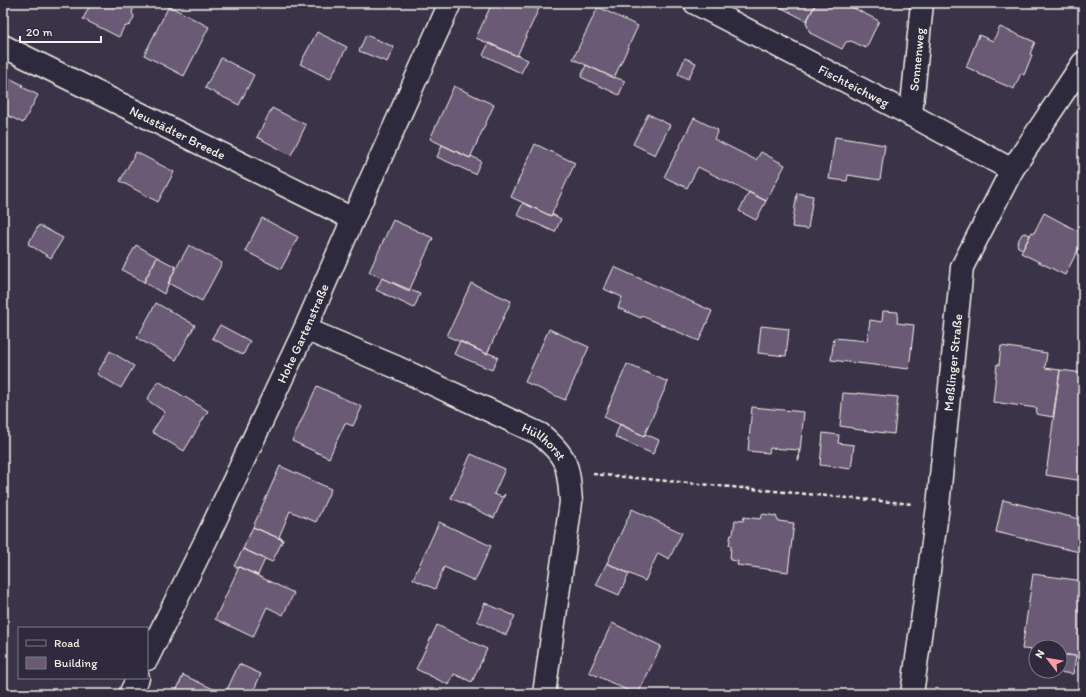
<svg xmlns="http://www.w3.org/2000/svg" width="1086" height="697" font-family="Itim,sans-serif">
<style>
.building{fill:#6b5a74;stroke:#f4f1e8}
.lines{fill:none;stroke-linecap:round;stroke-linejoin:round}
.minor-casing{stroke:#f4f1e8;stroke-width:25}
.tertiary-casing{stroke:#f4f1e8;stroke-width:25}
.path{stroke:#f4f1e8;stroke-width:2.5;stroke-dasharray:4 3;stroke-linecap:butt}
.minor{stroke:#2f2a3d;stroke-width:22}
.tertiary{stroke:#2f2a3d;stroke-width:22}
.labels{text-anchor:middle;dominant-baseline:central;stroke-width:3;stroke-linejoin:round;paint-order:stroke}
.street-label{font-size:13px;fill:#f4f1e8;stroke:#2f2a3d}
</style>
<rect width="100%" height="100%" fill="#3b3448"/>
<filter id="ink" filterUnits="userSpaceOnUse"><feTurbulence type="fractalNoise" baseFrequency=".025" numOctaves="2"/><feDisplacementMap in="SourceGraphic" scale="8" xChannelSelector="R" yChannelSelector="G"/><feConvolveMatrix kernelMatrix="1 2 1 2 8 2 1 2 1" color-interpolation-filters="sRGB"/></filter>
<g filter="url(#ink)">
<path class="building" d="M 91,3 L 136,3 L 132,12 L 134,17 L 130,25 L 124,27 L 119,37 L 83,19 Z
M 492,3 L 541,4 L 517,56 L 476,38 Z
M 779,3 L 816,3 L 807,21 L 778,6 Z
M 816,3 L 844,3 L 879,21 L 866,48 L 851,41 L 846,42 L 842,49 L 810,33 L 806,22 Z
M 169,6 L 209,27 L 184,76 L 144,55 Z
M 598,7 L 638,26 L 614,78 L 573,59 Z
M 1000,27 L 1035,42 L 1030,54 L 1032,55 L 1024,75 L 1021,73 L 1014,89 L 979,74 L 979,73 L 966,67 L 979,35 L 993,41 Z
M 317,32 L 347,47 L 330,79 L 300,64 Z
M 366,35 L 394,47 L 387,62 L 359,51 Z
M 489,43 L 517,56 L 517,55 L 528,60 L 521,73 L 483,55 Z
M 221,58 L 254,75 L 239,105 L 205,88 Z
M 685,58 L 696,63 L 688,79 L 678,74 Z
M 586,65 L 614,78 L 614,77 L 625,81 L 619,95 L 581,77 Z
M 5,76 L 23,85 L 22,87 L 38,95 L 23,123 L 7,115 L 6,118 L 3,117 L 3,80 Z
M 454,86 L 494,105 L 470,158 L 430,139 Z
M 272,108 L 306,125 L 291,155 L 257,137 Z
M 648,114 L 670,125 L 655,155 L 633,144 Z
M 694,118 L 718,130 L 714,139 L 756,160 L 761,152 L 785,165 L 766,201 L 698,167 L 687,188 L 664,177 Z
M 835,137 L 885,145 L 880,180 L 848,175 L 847,181 L 829,179 Z
M 535,144 L 575,163 L 551,216 L 511,197 Z
M 442,145 L 470,158 L 471,156 L 481,161 L 475,174 L 437,157 Z
M 136,152 L 174,172 L 158,202 L 120,181 Z
M 749,192 L 766,201 L 756,220 L 739,211 Z
M 797,193 L 813,196 L 808,229 L 792,227 Z
M 523,203 L 551,216 L 552,214 L 561,219 L 555,232 L 517,215 Z
M 1044,213 L 1083,234 L 1083,240 L 1065,275 L 1021,253 L 1032,232 L 1034,233 Z
M 262,218 L 298,237 L 281,269 L 245,251 Z
M 393,220 L 433,238 L 409,291 L 369,272 Z
M 39,225 L 63,238 L 51,258 L 28,244 Z
M 1025,233 L 1030,235 L 1023,249 L 1018,247 L 1017,243 L 1022,234 Z
M 136,245 L 157,257 L 144,282 L 122,270 Z
M 189,245 L 222,263 L 202,301 L 168,283 Z
M 157,257 L 176,267 L 164,294 L 144,282 Z
M 614,267 L 712,311 L 699,341 L 642,316 L 641,318 L 618,308 L 622,297 L 604,289 Z
M 382,278 L 420,294 L 414,308 L 376,290 Z
M 471,283 L 511,301 L 487,354 L 447,336 Z
M 156,303 L 195,325 L 176,360 L 137,338 Z
M 883,311 L 898,312 L 897,323 L 914,325 L 909,369 L 831,360 L 834,338 L 867,341 L 870,320 L 882,322 Z
M 220,325 L 250,341 L 243,355 L 212,338 Z
M 761,326 L 789,329 L 786,356 L 758,353 Z
M 549,329 L 589,347 L 565,400 L 525,382 Z
M 460,341 L 487,354 L 488,353 L 498,357 L 492,370 L 454,354 Z
M 1001,346 L 1047,353 L 1045,368 L 1060,370 L 1053,417 L 1036,414 L 1037,408 L 993,402 L 997,364 L 999,365 Z
M 110,351 L 134,366 L 121,388 L 97,374 Z
M 627,364 L 668,382 L 644,436 L 604,417 Z
M 1060,370 L 1083,373 L 1083,481 L 1046,475 Z
M 158,381 L 208,411 L 184,451 L 152,432 L 165,412 L 147,400 Z
M 317,386 L 362,407 L 353,426 L 345,423 L 329,458 L 292,441 Z
M 843,393 L 857,394 L 857,393 L 898,397 L 894,434 L 853,429 L 853,428 L 840,426 Z
M 752,407 L 804,412 L 799,460 L 798,460 L 799,450 L 770,448 L 769,453 L 748,451 Z
M 620,424 L 644,436 L 645,434 L 659,440 L 653,454 L 615,437 Z
M 823,433 L 839,435 L 838,443 L 854,445 L 851,469 L 820,465 Z
M 471,454 L 505,469 L 494,494 L 502,497 L 505,494 L 494,518 L 451,498 Z
M 280,466 L 331,489 L 316,522 L 290,511 L 279,537 L 283,539 L 283,540 L 253,527 Z
M 1003,500 L 1083,520 L 1083,553 L 996,532 Z
M 632,509 L 682,533 L 669,559 L 658,553 L 645,581 L 607,563 Z
M 763,514 L 776,516 L 778,521 L 794,523 L 788,572 L 737,565 L 738,561 L 730,560 L 731,546 L 729,545 L 731,534 L 733,534 L 735,520 L 743,521 L 744,517 L 760,519 Z
M 439,522 L 491,546 L 475,581 L 444,567 L 435,589 L 413,579 Z
M 253,527 L 283,540 L 272,562 L 243,549 Z
M 243,549 L 265,559 L 258,575 L 239,567 L 238,568 L 234,566 Z
M 607,563 L 629,574 L 619,595 L 596,585 Z
M 239,567 L 294,593 L 283,615 L 267,607 L 253,637 L 215,619 Z
M 1033,574 L 1083,581 L 1083,657 L 1060,654 L 1060,647 L 1036,647 L 1036,650 L 1022,649 Z
M 485,603 L 515,616 L 506,635 L 477,621 Z
M 612,623 L 661,646 L 638,694 L 635,694 L 589,672 Z
M 437,625 L 487,649 L 472,682 L 454,674 L 449,685 L 416,669 Z
M 1060,654 L 1076,656 L 1073,674 L 1051,671 L 1060,671 Z
M 239,664 L 261,674 L 252,694 L 225,694 Z
M 183,675 L 220,692 L 221,694 L 175,694 Z
M 992,688 L 1015,694 L 990,694 Z"/>
<g class="lines">
<g class="minor-casing">
<g id="minor">
<path id="s1" d="M 695,3 L 911,115 L 1012,170"/>
<path id="s2" d="M 3,46 L 353,219"/>
<path id="s3" d="M 911,115 L 922,3"/>
<path id="s4" d="M 305,329 L 396,367 L 540,434 C 569,458 568,466 571,502 L 544,694"/>
<path id="s5" d="M 147,659 L 206,540 L 305,329 L 353,219 L 450,3"/>
<path d="M 130,694 L 138,678"/>
</g>
</g>
<g class="tertiary-casing">
<g id="tertiary">
<path id="s6" d="M 912,694 L 938,506 L 962,267 L 1012,170 L 1083,63"/>
</g>
</g>
<path class="path" d="M 593,474 L 913,504"/>
<use href="#minor" class="minor"/>
<use href="#tertiary" class="tertiary"/>
</g>
</g>
<g class="labels">
<g class="street-label">
<text stroke="none"><textPath href="#s3" startOffset="56">Sonnenweg</textPath></text>
<text stroke="none"><textPath href="#s1" startOffset="179">Fischteichweg</textPath></text>
<text stroke="none"><textPath href="#s2" startOffset="195">Neustädter Breede</textPath></text>
<text stroke="none"><textPath href="#s5" startOffset="361">Hohe Gartenstraße</textPath></text>
<text stroke="none"><textPath href="#s6" startOffset="334">Meßlinger Straße</textPath></text>
<text stroke="none"><textPath href="#s4" startOffset="265">Hüllhorst</textPath></text>
</g>
</g>
<rect width="1086" height="697" fill="none" stroke="#2f2a3d" stroke-width="16"/>
<rect x="8" y="8" width="1070" height="681" fill="none" stroke="#f4f1e8" stroke-width="1.5" filter="url(#ink)"/>
<rect x="18" y="627" width="130" height="52" fill="#2f2a3d" stroke="#7e7a81"/>
<rect x="26" y="640" width="20" height="6" fill="#2f2a3d" stroke="#7e7a81"/>
<text x="54" y="647" font-size="12" fill="#f4f1e8">Road</text>
<rect x="26" y="657" width="20" height="12" fill="#6b5a74" stroke="#7e7a81"/>
<text x="54" y="667" font-size="12" fill="#f4f1e8">Building</text>
<g transform="translate(1048 659) rotate(301)"><circle r="19" fill="#2f2a3d" stroke="#7e7a81"/>
<path d="M0-3L7 15L0 10L-7 15Z" fill="#ff9aa2"/>
<text y="-6" font-size="11" font-weight="bold" text-anchor="middle" fill="#f4f1e8">N</text>
</g>
<path d="M20 36v6h81v-6" fill="none" stroke="#f4f1e8" stroke-width="2"/>
<text x="26" y="36" font-size="12" fill="#f4f1e8" stroke="#2f2a3d" stroke-width="3" paint-order="stroke">20 m</text>
</svg>
